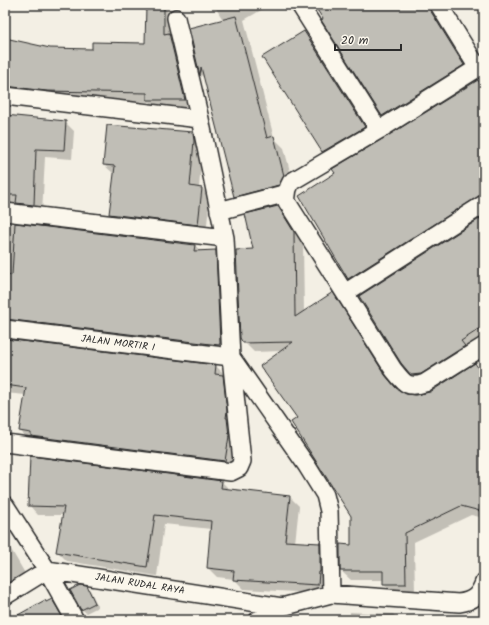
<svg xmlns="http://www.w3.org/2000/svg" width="489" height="625" font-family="Kalam,sans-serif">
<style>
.shadow{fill:#0003}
.building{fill:#c0beb6;stroke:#2b2b2b}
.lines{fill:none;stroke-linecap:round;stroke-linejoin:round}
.minor-casing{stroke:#2b2b2b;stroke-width:20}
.minor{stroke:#fbf7ec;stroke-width:17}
.labels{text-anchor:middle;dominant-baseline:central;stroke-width:3;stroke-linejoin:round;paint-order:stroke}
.street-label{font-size:10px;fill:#2b2b2b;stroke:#fbf7ec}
</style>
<rect width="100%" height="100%" fill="#f3efe4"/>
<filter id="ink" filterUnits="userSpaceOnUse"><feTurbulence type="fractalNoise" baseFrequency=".025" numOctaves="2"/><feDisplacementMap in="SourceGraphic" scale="8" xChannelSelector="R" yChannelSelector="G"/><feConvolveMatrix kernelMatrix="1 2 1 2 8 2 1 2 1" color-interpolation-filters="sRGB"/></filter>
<g filter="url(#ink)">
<path class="shadow" d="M 214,5 L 270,5 L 244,20 L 274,138 L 284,148 L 294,187 L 246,207 L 235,196 L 205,79 L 201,75 L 190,29 L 223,20 Z
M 314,5 L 434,5 L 474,76 L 394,127 L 383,116 Z
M 164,8 L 173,17 L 193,108 L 157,109 L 150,102 L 55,99 L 5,100 L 5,39 L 49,49 L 93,50 L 146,44 Z
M 304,32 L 316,44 L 376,139 L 334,164 L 322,152 Z
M 484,78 L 484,198 L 358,288 L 349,278 L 300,197 L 385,139 Z
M 5,116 L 65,122 L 74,131 L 72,159 L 45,157 L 42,214 L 5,216 Z
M 192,133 L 201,142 L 202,150 L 199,188 L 202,188 L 210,197 L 206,233 L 118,222 L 110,214 L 115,174 L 113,173 L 104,165 Z
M 278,207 L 287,216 L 303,242 L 304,312 L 332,294 L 342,303 L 399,391 L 406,395 L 415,396 L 431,392 L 475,365 L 482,371 L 484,370 L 484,518 L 471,515 L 414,542 L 415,593 L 394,593 L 384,584 L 384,580 L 351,580 L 341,571 L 341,546 L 352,546 L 352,516 L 298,419 L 282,351 L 254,352 L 244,342 L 254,250 Z
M 5,223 L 195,245 L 201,252 L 215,251 L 224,260 L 229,352 L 5,334 Z
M 484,224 L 484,341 L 421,383 L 412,374 Z
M 5,340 L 216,366 L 225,375 L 224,378 L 231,385 L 234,469 L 29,439 L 20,431 L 26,395 L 5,393 Z
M 222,482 L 230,490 L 290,497 L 299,506 L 295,543 L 319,544 L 329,554 L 328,594 L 244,589 L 234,579 L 217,577 L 208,568 L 211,529 L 164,524 L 157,576 L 67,561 L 57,551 L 64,515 L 38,515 L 29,505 Z
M 5,539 L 30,582 L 5,596 Z
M 87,587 L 91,592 L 98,607 L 86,613 L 82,609 Z
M 52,600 L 60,609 L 67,620 L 13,620 Z
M 350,612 L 393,614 L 399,620 L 350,620 Z
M 293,615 L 298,620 L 284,620 Z"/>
<path class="building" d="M 314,5 L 429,5 L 430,10 L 464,65 L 382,116 L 321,20 L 323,19 Z
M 146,7 L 164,7 L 164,34 L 169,33 L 185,100 L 147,100 L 147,93 L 46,91 L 5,86 L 5,38 L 50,48 L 92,49 L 92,42 L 145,43 Z
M 236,16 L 267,138 L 274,136 L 284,176 L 279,185 L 234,197 L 201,67 L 200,76 L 189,28 Z
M 304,31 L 365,127 L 322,152 L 262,57 Z
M 478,80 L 484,90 L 484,194 L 479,196 L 348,279 L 299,196 L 335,173 L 332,169 L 384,138 Z
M 5,115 L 66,121 L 64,150 L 36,149 L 34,205 L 16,203 L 17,195 L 5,195 Z
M 107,125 L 193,132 L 194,141 L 190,186 L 202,188 L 198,225 L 109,214 L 115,166 L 103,165 Z
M 278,206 L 294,232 L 295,317 L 333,292 L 385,375 L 396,388 L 406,394 L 415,395 L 430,392 L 475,363 L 484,377 L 484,512 L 461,506 L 405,533 L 406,584 L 383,584 L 383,571 L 340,571 L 340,544 L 351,545 L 351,516 L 291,422 L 297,418 L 260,366 L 293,342 L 243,343 L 240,338 L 236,250 L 253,249 L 245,214 Z
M 484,216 L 484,326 L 461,341 L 465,346 L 421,374 L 411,375 L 401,363 L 359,296 Z
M 15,223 L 195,245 L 194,251 L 216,250 L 220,343 L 219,345 L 5,319 L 5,274 L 12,275 Z
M 5,339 L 216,365 L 215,374 L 223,375 L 227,411 L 226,418 L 227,418 L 229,436 L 225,461 L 31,436 L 31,433 L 19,431 L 26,388 L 5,385 Z
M 30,456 L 222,481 L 221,488 L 290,496 L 285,541 L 320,543 L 320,572 L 319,572 L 318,585 L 233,580 L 234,571 L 207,568 L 211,521 L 155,515 L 147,567 L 56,552 L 64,507 L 28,506 Z
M 80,585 L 87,586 L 95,603 L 81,610 L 70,590 Z
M 52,599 L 63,618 L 59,620 L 9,620 L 45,600 L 46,602 Z"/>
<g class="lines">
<g class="minor-casing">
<path id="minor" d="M 300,5 L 379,130
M 439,5 L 478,68
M 484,64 L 379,130 L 291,182 C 287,189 286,194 287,202 L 393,369 C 404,383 407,389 425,383 L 484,346
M 5,96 L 200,119
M 219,211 L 287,193
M 5,212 L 225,238
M 345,293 L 484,204
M 5,329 L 231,357 L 307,466 L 325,495 L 329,511 L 331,594
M 5,443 L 231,472 L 239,468 L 242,461 L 231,357 L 225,238 L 200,119 L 176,18
M 5,505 L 47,570 L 75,620
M 5,596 L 47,570 L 282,607
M 258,620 L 282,607 L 331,594 L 459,603 C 473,601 479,596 484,582"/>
</g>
<use href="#minor" class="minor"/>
</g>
</g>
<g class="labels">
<g class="street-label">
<text transform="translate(118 343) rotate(7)">JALAN MORTIR I</text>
<text transform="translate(140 584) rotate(9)">JALAN RUDAL RAYA</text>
</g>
</g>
<rect width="489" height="625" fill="none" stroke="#fbf7ec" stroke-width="20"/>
<rect x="10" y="10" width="469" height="605" fill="none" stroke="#2b2b2b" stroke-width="1.5" filter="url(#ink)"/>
<path d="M335 44v6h66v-6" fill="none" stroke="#2b2b2b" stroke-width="2"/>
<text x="341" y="44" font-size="12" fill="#2b2b2b" stroke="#fbf7ec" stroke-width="3" paint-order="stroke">20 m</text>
</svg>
